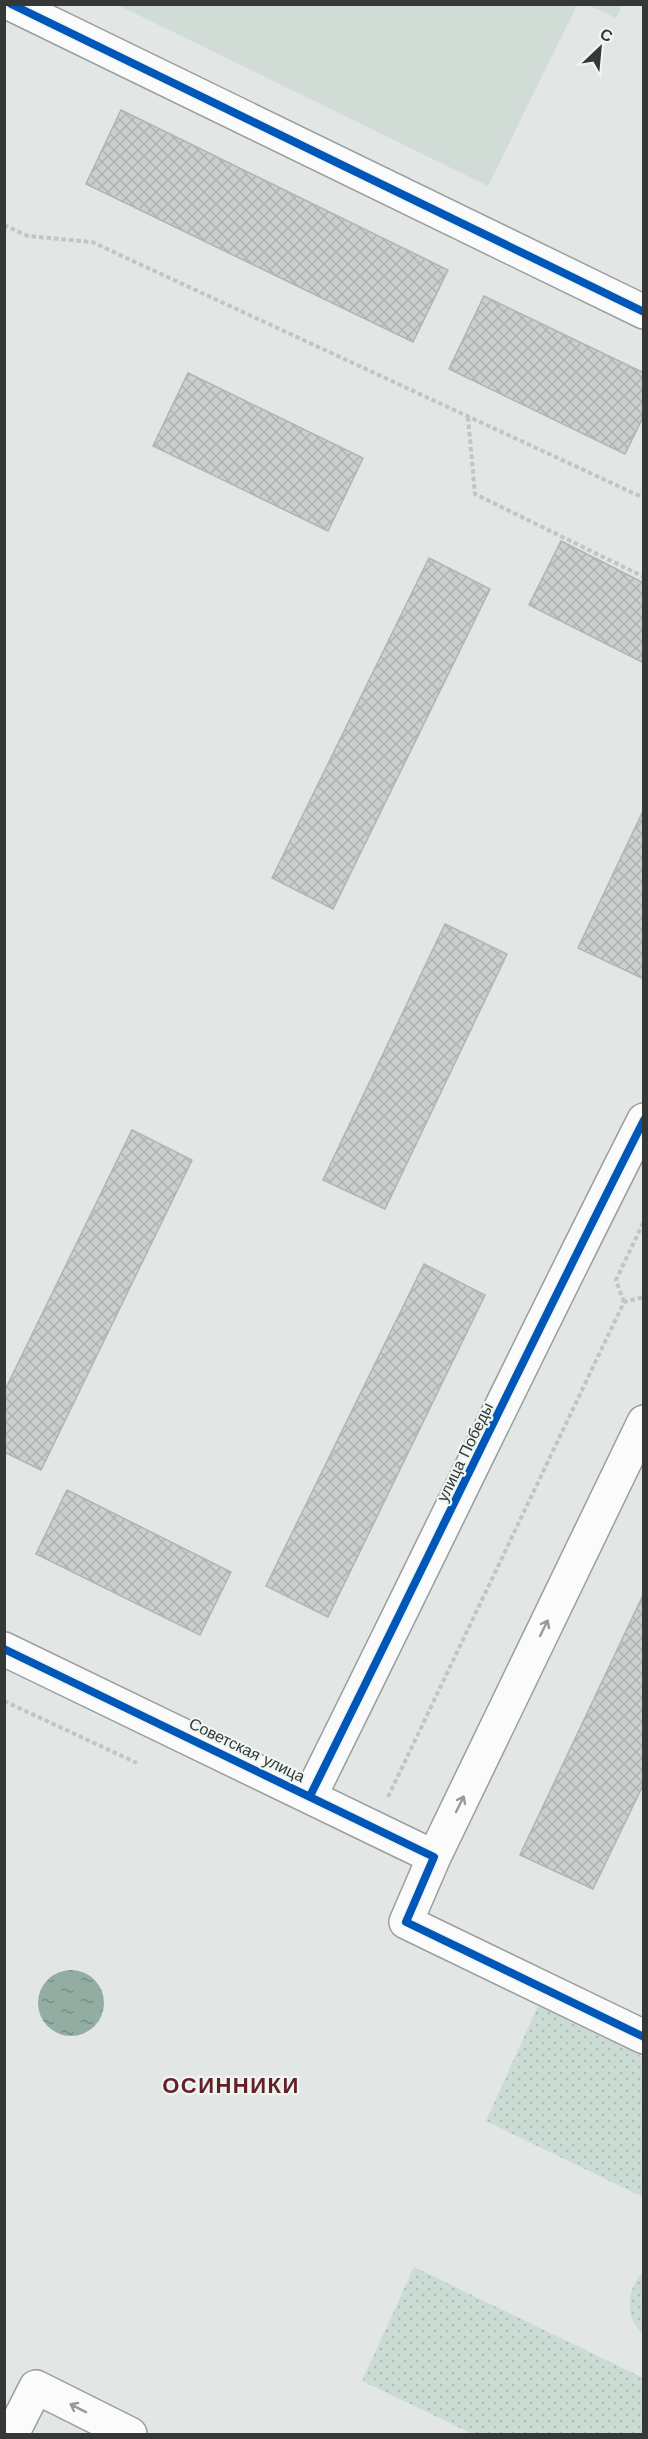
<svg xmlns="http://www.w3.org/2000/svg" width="648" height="2439" font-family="'Work Sans',sans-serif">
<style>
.built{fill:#d1dcd7}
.grass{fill:url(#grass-dots)}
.water{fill:url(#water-ripples)}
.building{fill:url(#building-cross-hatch);stroke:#b1b4b3;stroke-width:1.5}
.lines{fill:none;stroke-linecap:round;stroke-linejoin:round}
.minor-casing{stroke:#9b9e9d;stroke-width:36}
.path{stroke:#c3c4c3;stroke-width:4;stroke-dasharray:4.5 3;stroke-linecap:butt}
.minor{stroke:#fbfbfb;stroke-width:33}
.cycleway-casing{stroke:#edf6f2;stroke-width:11}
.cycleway{stroke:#0057b8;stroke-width:8}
.oneway{stroke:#989a99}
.labels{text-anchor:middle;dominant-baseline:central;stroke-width:4.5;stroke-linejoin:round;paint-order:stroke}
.street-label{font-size:16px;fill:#353837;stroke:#edf6f2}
.district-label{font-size:22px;font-weight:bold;letter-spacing:1.5px;fill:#652027;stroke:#edf6f2}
</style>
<defs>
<pattern id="grass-dots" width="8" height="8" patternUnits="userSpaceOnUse" patternTransform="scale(1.5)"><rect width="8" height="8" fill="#cadcd4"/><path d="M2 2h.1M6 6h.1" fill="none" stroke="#aebeb7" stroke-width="1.8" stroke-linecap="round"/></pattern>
<pattern id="water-ripples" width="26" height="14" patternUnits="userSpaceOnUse" patternTransform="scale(1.5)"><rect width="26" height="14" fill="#92ada2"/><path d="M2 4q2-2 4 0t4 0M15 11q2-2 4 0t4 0" fill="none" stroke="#788e85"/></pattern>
<pattern id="building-cross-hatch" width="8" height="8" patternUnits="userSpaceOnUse" patternTransform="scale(1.5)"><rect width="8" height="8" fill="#cccfce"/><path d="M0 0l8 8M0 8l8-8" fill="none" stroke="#b0b2b2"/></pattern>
</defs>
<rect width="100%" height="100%" fill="#e2e6e4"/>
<path class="built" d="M 118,5 L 577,4 L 577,5 L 488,186 Z
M 588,5 L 622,5 L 616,18 Z"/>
<path class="grass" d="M 538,2006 L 643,2057 L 643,2197 L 486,2121 Z
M 414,2267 L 643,2378 L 643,2434 L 473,2434 L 362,2381 Z
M 643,2272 L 643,2334 C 624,2316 626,2291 643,2272 Z"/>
<path class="water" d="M38 2003a33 33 0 1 1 66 0a33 33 0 1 1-66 0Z"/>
<path class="building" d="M 121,110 L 448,270 L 413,342 L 86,184 Z
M 484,296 L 644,373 L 644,415 L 625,454 L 449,369 Z
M 188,373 L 363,458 L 328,531 L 153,446 Z
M 561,541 L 644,583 L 644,663 L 529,605 Z
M 429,558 L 490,589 L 333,909 L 272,878 Z
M 644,809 L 644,979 L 578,948 Z
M 445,924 L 507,954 L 385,1209 L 323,1180 Z
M 132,1130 L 192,1160 L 41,1470 L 4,1452 L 4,1392 Z
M 424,1264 L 485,1295 L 328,1617 L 266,1586 Z
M 67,1490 L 231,1572 L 200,1635 L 36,1554 Z
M 644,1593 L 644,1783 L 593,1889 L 520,1855 Z"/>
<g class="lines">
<g class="minor-casing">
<path id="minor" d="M 11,4 L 644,312
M 4,1649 L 434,1857 L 406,1922 L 644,2037
M 310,1796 C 422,1571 530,1344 644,1120
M 434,1857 L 644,1422
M 12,2434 L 36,2387 L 130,2434"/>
</g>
<path class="path" d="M 4,225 L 28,236 L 92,242 L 644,498
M 468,417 L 475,494 L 644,577
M 624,1302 L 616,1280 L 644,1221
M 4,1701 L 137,1763
M 388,1797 L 624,1302 L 644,1297"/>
<use href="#minor" class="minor"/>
<g class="cycleway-casing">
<path id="cycleway" d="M 11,4 L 644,312
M 4,1649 L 434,1857 L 406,1922 L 644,2037
M 310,1796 C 422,1571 530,1344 644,1120"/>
</g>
<use href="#cycleway" class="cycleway"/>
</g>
<defs><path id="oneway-shaft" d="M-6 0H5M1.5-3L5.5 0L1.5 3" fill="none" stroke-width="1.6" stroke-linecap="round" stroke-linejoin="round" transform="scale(1.5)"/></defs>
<g class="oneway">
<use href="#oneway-shaft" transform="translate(544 1628) rotate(-64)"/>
<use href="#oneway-shaft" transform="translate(460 1804) rotate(-64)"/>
<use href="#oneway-shaft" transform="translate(78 2408) rotate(-153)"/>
</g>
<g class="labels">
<g class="street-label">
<text transform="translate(465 1452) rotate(-64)">улица Победы</text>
<text transform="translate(247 1750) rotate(26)">Советская улица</text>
</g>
<g class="district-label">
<text x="231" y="2085">ОСИННИКИ</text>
</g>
</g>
<rect width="648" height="2439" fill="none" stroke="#353837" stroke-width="12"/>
<g transform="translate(600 48) rotate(26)" stroke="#edf6f2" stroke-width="4.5" paint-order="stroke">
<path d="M0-4.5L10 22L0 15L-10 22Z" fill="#353837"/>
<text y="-9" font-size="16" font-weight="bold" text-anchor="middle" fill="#353837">С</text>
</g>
</svg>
